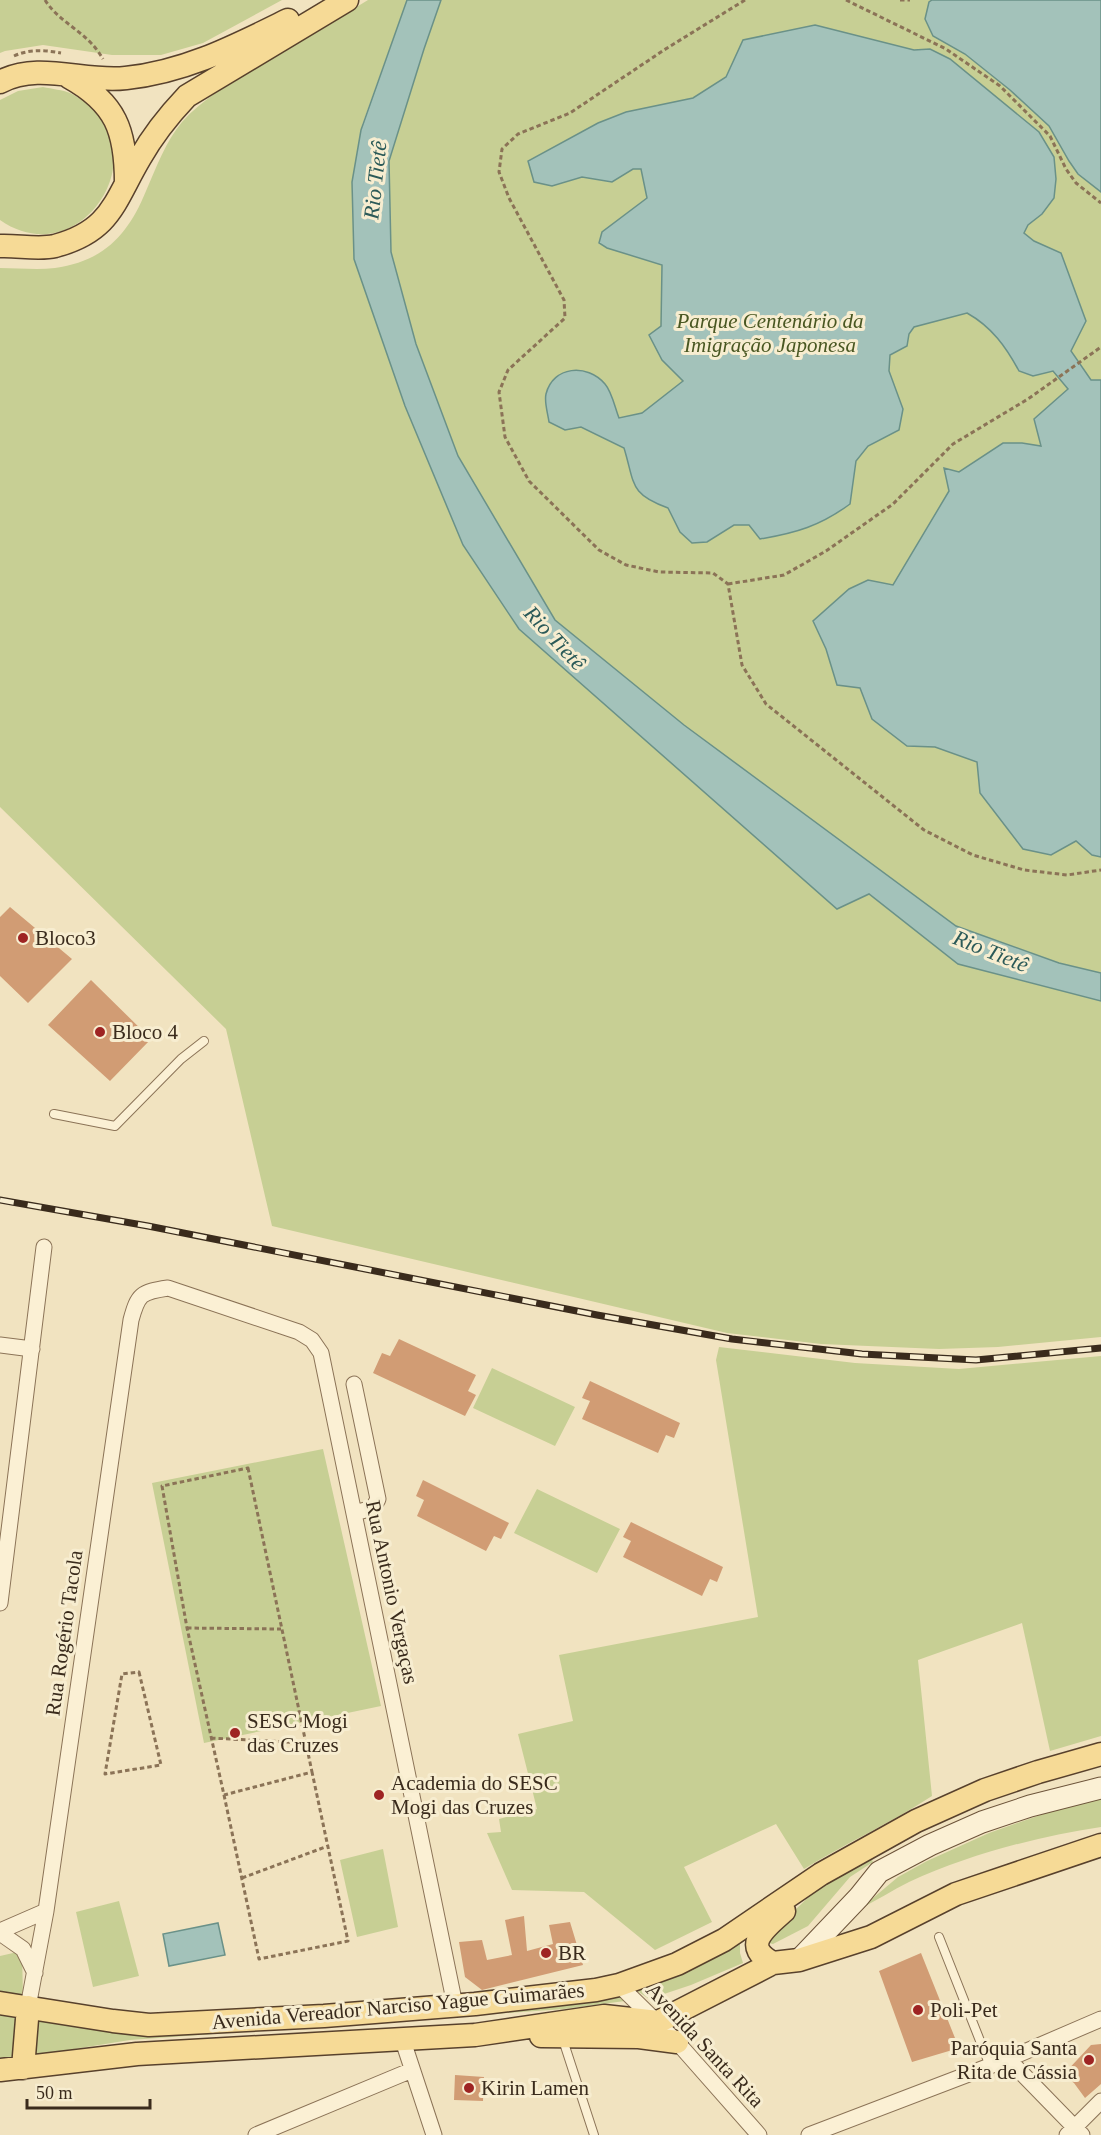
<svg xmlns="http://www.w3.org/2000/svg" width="1101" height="2135" font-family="'Times New Roman',serif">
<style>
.green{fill:#c7cf94}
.water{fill:#a3c2ba;stroke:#6a9188;stroke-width:1.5}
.building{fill:#d19c74}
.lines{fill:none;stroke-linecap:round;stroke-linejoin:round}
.lane-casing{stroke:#8b7357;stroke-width:10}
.street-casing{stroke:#8b7357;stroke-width:17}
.secondary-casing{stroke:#6d543a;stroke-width:23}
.primary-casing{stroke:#58412c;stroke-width:25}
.path{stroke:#8b7357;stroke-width:3;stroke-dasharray:4.5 3;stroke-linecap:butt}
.lane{stroke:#fbf0d4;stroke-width:8}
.street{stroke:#fbf0d4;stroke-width:15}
.secondary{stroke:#fbf0d4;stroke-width:21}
.primary{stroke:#f6da96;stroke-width:22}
.rail-casing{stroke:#3a2b1c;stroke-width:7}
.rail{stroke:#f7edd0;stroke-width:4.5;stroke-dasharray:14;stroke-linecap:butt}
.poi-dot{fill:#9e2423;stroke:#f7edd0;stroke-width:2}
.labels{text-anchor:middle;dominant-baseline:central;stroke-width:6;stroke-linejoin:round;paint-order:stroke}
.park-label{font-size:21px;font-style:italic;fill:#495722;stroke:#f7edd0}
.poi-label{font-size:21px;fill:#3a2b1c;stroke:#f7edd0;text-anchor:start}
.street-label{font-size:21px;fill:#3a2b1c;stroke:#f7edd0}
.water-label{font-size:22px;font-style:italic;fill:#2b5a58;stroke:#f7edd0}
</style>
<rect width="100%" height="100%" fill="#f1e3c0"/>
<path class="green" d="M 0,0 L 282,0 L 203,43 L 161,55 L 112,55 L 43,45 L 5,51 L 0,53 Z
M 368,0 L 407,0 L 362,125 L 352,182 L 463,545 L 869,894 L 958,964 L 1101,1001 L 1101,1337 L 998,1347 L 939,1349 L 821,1344 L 727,1333 L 272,1226 L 226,1029 L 0,807 L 0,268 C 18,268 37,270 55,268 C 104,261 128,235 146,191 C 156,168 166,141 182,122 C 206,95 241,77 271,58 C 303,39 336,20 368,0 Z
M 441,0 L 1101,0 L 1101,973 L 1059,963 L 956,926 L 684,725 L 555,620 L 458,456 L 416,344 L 391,252 L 389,161 L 424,49 Z
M 43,87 C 52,89 63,90 70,93 C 168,142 83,278 0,220 L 0,100 L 18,91 Z
M 719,1347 L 855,1363 L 959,1369 L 1101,1356 L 1101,1736 L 1050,1751 L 1022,1623 L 918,1660 L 932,1796 C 891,1823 846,1843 804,1869 L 776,1824 L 684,1867 L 712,1922 L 655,1950 L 584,1892 L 512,1890 L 487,1833 L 501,1832 L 499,1819 L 537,1809 L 518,1734 L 573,1721 L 559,1655 L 758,1617 L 716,1360 Z
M 492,1368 L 575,1407 L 555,1446 L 473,1408 Z
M 323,1449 L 381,1706 L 204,1743 L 152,1483 Z
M 537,1489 L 620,1529 L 597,1573 L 514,1533 Z
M 1101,1799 L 1101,1827 C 1036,1837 970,1854 909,1882 C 893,1890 877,1900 860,1909 L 898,1877 L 927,1861 L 989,1833 L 1052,1811 Z
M 383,1849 L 398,1927 L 357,1937 L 340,1860 Z
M 871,1858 L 873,1862 L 850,1877 L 808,1926 L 773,1944 L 768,1943 L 795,1910 L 815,1891 Z
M 119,1901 L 139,1976 L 93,1987 L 76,1912 Z
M 740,1941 L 740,1953 L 743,1963 L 691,1985 L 649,1999 L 633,1988 Z
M 22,1951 L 23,1999 L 0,1996 L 0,1956 Z
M 617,1996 L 625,2001 L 564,2009 L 130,2040 L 0,2061 L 0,2013 L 111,2030 Z"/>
<path class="water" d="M 407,0 L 441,0 L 424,49 L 389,161 L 391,252 L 416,344 L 458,456 L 555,620 L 684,725 L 956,926 L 1059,963 L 1101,973 L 1101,1001 L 958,964 L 869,894 L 837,909 L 519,629 L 463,545 L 405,406 L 354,259 L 352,182 L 361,130 Z
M 932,0 L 1101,0 L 1101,192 L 1078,174 L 1069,161 L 1049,126 L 1010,90 L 965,54 L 933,36 L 925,19 L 929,2 Z
M 815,25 L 914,50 L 930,49 L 950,59 L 1039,132 L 1054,157 L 1056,179 L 1054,198 L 1042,214 L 1028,225 L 1024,233 L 1034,241 L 1061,253 L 1086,321 L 1071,351 L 1091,380 L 1101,380 L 1101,857 L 1092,855 L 1076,841 L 1051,855 L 1023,849 L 980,793 L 977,762 L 935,747 L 907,746 L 872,719 L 860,688 L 837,685 L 826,649 L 813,621 L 849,589 L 868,580 L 893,585 L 949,491 L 944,468 L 959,472 L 1003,443 L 1022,443 L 1041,446 L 1034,419 L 1068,389 L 1053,371 L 1033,376 L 1019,371 C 1006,347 992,327 967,313 L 914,327 L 909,334 L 907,346 L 890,355 L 889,371 L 903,409 L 899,430 L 868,446 L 856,461 L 850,504 C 820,526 796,533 760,539 L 749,525 L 734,525 L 707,542 L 692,543 L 680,532 L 668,508 C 629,494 635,484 624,448 L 581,427 L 565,430 L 549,422 C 548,414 544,402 546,394 C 553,366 587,363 605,384 C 612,392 615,408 619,418 L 642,413 L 683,381 L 662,360 L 649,335 L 661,326 L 662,265 L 607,248 L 599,243 L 602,232 L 647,198 L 641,169 L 633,169 L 612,182 L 582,177 L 552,186 L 534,182 L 528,161 L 598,123 L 626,112 L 693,98 L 726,77 L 743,40 Z
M 218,1923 L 225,1955 L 169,1966 L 163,1934 Z"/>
<path class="building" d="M 10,907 L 72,959 L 28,1003 L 0,976 L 0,917 Z
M 91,980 L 151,1039 L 110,1081 L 48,1025 Z
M 399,1339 L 476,1375 L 468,1391 L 476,1395 L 465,1416 L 373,1373 L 382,1353 L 390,1356 Z
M 590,1381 L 680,1423 L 674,1438 L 666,1435 L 658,1453 L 582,1419 L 590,1401 L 582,1398 Z
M 423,1480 L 509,1523 L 501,1539 L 494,1536 L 486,1551 L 417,1516 L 424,1500 L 416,1496 Z
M 631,1522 L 723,1567 L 717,1582 L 710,1579 L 702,1596 L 623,1557 L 631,1541 L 623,1537 Z
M 524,1916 L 527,1951 L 553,1944 L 549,1925 L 570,1922 L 583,1965 L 482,1990 L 465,1977 L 459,1942 L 482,1940 L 487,1960 L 512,1955 L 505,1920 Z
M 921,1953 L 959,2048 L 912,2062 L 879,1971 Z
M 1101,2044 L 1101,2084 L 1085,2098 L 1074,2083 L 1063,2075 L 1091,2045 Z
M 455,2075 L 484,2077 L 483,2101 L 454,2100 Z"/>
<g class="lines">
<g class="lane-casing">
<path id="lane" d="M 54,1114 L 115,1126 L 181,1059 L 204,1041
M 939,1937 L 990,2066
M 563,2040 L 594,2135"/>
</g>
<g class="street-casing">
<path id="street" d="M 0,1345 L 32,1349
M 354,1384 L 378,1499 L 373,1508 L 354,1513
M 0,1603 L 44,1247
M 0,1931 L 46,1911
M 0,1933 L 23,1949 L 35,1973
M 619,1985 L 677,2042 L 759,2135
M 28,2007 L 46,1911 L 131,1320 C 138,1294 141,1292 168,1288 L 299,1332 L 312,1340 L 321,1353 L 455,2005
M 402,2038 L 434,2135
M 1008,2059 L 1082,2135
M 256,2135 L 412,2070
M 809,2135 L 1008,2059 L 1101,2019
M 1067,2135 L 1101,2101"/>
</g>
<g class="secondary-casing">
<path id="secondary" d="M 799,1960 L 859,1897 L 879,1872 L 930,1845 L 982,1822 L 1030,1806 L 1101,1788"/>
</g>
<g class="primary-casing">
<path id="primary" d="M 69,77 C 116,103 126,131 126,183
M 0,82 C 39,61 84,83 126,78 C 185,72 235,46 288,20
M 0,246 C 17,245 38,250 55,246 C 111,231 114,202 140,158 C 153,135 169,115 187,96 L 347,0
M 773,1963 C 740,1946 766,1927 784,1911
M 0,2003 L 113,2021 L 149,2025 L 324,2016 L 475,2004 L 596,1990 L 619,1985 L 677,1964 L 724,1940 L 821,1874 L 916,1821 L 985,1790 L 1038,1772 L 1101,1754
M 541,2036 L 639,2037 L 677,2042
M 23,2068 L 28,2007
M 0,2070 L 137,2054 L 475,2035 L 604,2016 L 658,2022 L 773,1963 L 799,1960 L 871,1937 L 956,1894 L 1101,1845"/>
</g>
<path class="path" d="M 45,0 C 57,19 77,28 92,44 C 96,48 100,54 103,59
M 745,0 L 664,50 L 570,113 L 518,134 L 502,149 L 499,172 L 509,198 L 564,300 L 565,318 L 508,370 L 499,392 L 505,437 L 529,481 L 599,550 L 626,565 L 659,572 L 713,573 L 728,584 L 742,665 L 766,704 L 924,830 L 973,855 L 1024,870 L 1067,875 L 1101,870
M 846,0 L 946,49 L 1000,86 L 1050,136 L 1066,169 L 1076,183 L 1101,203
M 900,0 L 910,0
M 14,56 C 29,49 45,50 61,53
M 728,584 L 784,575 L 826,551 L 893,504 L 953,444 L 1028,399 L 1101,347
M 248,1468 L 312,1772 L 224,1795 L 187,1628 L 162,1486 Z
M 187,1628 L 281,1629
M 139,1672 L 161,1765 L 105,1774 L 122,1674 Z
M 211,1738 L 307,1743
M 224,1795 L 259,1959 L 348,1941 L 312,1772
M 242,1878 L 328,1846"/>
<use href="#lane" class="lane"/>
<use href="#street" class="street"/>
<use href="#secondary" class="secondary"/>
<use href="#primary" class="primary"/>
<g class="rail-casing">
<path id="rail" d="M 0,1200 L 148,1226 L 597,1315 L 732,1339 L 862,1354 L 976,1360 L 1101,1348"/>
</g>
<use href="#rail" class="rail"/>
</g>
<g class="poi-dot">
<circle cx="23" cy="938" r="6"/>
<circle cx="100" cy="1032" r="6"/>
<circle cx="235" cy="1733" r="6"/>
<circle cx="379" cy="1795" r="6"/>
<circle cx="546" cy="1953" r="6"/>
<circle cx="918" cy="2010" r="6"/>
<circle cx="1089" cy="2060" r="6"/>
<circle cx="469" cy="2088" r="6"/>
</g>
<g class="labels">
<g class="park-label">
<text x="770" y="321">Parque Centenário da<tspan x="770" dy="24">Imigração Japonesa</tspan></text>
</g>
<g class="poi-label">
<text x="35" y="938">Bloco3</text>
<text x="112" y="1032">Bloco 4</text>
<text x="247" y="1721">SESC Mogi<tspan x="247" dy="24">das Cruzes</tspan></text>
<text x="391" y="1783">Academia do SESC<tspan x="391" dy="24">Mogi das Cruzes</tspan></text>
<text x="558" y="1953">BR</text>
<text x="930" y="2010">Poli-Pet</text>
<text x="1077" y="2048" text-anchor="end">Paróquia Santa<tspan x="1077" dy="24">Rita de Cássia</tspan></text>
<text x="481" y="2088">Kirin Lamen</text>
</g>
<g class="street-label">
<text transform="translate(392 1592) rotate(78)">Rua Antonio Vergaças</text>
<text transform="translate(64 1633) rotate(-82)">Rua Rogério Tacola</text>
<text transform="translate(398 2006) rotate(-5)">Avenida Vereador Narciso Yague Guimarães</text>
<text transform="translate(705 2045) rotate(47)">Avenida Santa Rita</text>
</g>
<g class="water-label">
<text transform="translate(375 180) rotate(-84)">Rio Tietê</text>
<text transform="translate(555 638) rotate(47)">Rio Tietê</text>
<text transform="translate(991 951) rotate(22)">Rio Tietê</text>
</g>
</g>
<path d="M27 2099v9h123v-9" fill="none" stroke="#3a2b1c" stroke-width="3"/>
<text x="36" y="2099" font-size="18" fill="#3a2b1c" stroke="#f7edd0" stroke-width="4.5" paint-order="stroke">50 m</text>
</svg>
